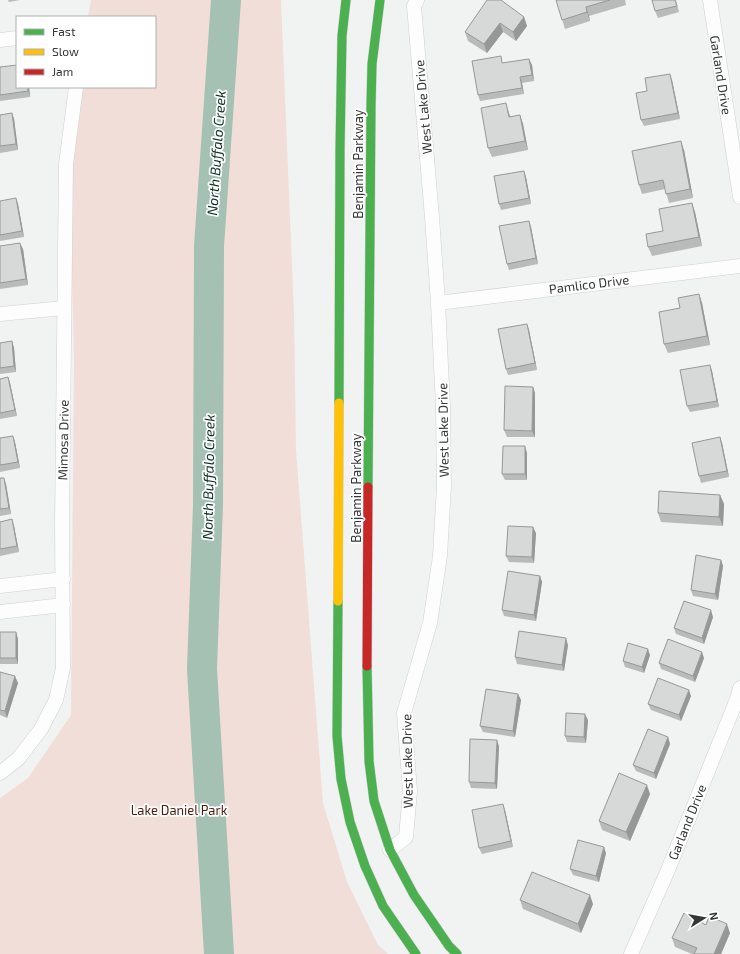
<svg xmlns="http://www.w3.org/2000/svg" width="740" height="954" font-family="'Exo 2',sans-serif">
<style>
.green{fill:#f1ded8}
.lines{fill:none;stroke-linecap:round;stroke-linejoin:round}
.river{stroke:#a4c1b4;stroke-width:30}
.street-casing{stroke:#ced0cf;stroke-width:15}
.fast-casing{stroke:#ced0cf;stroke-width:10}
.slow-casing{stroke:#ced0cf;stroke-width:10}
.jam-casing{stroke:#ced0cf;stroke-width:10}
.street{stroke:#fdfdfd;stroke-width:14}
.fast{stroke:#4caf50;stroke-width:9}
.slow{stroke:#ffc107;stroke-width:9}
.jam{stroke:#c62828;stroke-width:9}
.wall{fill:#b9bbba}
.shaded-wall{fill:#969897}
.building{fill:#d7d9d8;stroke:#969897}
.labels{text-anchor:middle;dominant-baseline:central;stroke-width:3.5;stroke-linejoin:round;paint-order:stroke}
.street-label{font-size:13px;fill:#353736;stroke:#fff}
.park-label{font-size:13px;fill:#4e1b0d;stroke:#fff}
.water-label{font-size:14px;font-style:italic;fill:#0b3124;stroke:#fff}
</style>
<rect width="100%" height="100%" fill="#f1f3f2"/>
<path class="green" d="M 91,0 L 281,0 L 294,313 L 296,450 L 323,803 L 347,882 L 378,945 L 388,954 L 0,954 L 0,798 L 28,778 L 71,715 L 74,359 L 69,161 L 79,87 L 155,87 L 155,17 L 88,17 Z"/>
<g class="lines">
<path class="river" d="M 219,954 L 202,669 L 208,505 L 209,246 L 226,0"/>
<g class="street-casing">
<path id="street" d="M 710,0 L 740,197
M 0,40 L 17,38
M 438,303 L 740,266
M 0,314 L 64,308
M 0,586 L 63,579
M 0,612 L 63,605
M 0,773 L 18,759 L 41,729 L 56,700 L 63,668 L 62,523 L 66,164 L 76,87
M 390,850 L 406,837 L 410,791 L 404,713 L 430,623 L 440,556 L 444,486 L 443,407 L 438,303 L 432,217 L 414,6 L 417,0
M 631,954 L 668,870 L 737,699 L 740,688"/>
</g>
<g class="fast-casing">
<path id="fast" d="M 339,403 L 340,149 L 342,36 L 346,0
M 368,487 L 371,105 L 372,64 L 380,0
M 338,601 L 337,736 L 341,779 L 350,822 L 365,866 L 383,906 L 416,954
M 367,666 L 369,761 L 374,801 L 390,850 L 414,895 L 449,946 L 457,954"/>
</g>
<g class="slow-casing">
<path id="slow" d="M 338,601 L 339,403"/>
</g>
<g class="jam-casing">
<path id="jam" d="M 367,666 L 368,487"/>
</g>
<use href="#street" class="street"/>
<use href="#fast" class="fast"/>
<use href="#slow" class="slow"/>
<use href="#jam" class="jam"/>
</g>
<path class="wall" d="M 8,0 L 20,0 L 9,2 Z
M 556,0 L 625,0 L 626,5 L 589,16 L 590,21 L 565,29 Z
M 676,0 L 679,12 L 658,18 L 655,11 Z
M 524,17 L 527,26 L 516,41 L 503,32 L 487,53 L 468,41 L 465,32 Z
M 529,59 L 532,65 L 534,81 L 522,83 L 524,94 L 480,101 L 478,95 L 503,63 Z
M 0,67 L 17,87 L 29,87 L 30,97 L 0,101 Z
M 672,80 L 680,119 L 644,126 L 641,120 L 647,91 Z
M 12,113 L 14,119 L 18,150 L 0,153 L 0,115 Z
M 509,113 L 510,117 L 520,115 L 523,124 L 528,150 L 492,157 L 488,148 Z
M 684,150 L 693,198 L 669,203 L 665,189 L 642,194 L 639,185 Z
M 526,177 L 531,204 L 501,210 L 499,204 Z
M 0,201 L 18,204 L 24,237 L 0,241 Z
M 695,212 L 702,246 L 652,256 L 648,247 L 663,231 Z
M 529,221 L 531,227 L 538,264 L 509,270 L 507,264 Z
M 0,246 L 23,249 L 28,285 L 0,289 Z
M 699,294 L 702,303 L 710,345 L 668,353 L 664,344 Z
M 527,324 L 529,330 L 537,370 L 508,375 L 506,369 Z
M 12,341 L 14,348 L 16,372 L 0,374 L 0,343 Z
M 710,365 L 712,371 L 719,407 L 690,412 L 687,406 Z
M 8,377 L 10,383 L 17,416 L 0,419 L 0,379 Z
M 533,387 L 535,393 L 535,437 L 507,437 L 504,430 Z
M 13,436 L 15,442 L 20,468 L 0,472 L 0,438 Z
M 720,437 L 722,443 L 729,477 L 701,483 L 699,476 Z
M 527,453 L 527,480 L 505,480 L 502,474 Z
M 0,478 L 6,484 L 11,514 L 0,516 Z
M 720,495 L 724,504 L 723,526 L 661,522 L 658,513 Z
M 12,519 L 14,526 L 19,552 L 0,556 L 0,522 Z
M 536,533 L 534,563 L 509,562 L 506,556 Z
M 721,560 L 723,566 L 718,600 L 693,596 L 691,590 Z
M 540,576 L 542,582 L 536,621 L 504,616 L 502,610 Z
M 713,617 L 704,644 L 676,634 L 674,628 Z
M 0,632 L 16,632 L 18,639 L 18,664 L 0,664 Z
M 568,645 L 564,671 L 517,664 L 515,657 Z
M 650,655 L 644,673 L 625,667 L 623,661 Z
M 704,658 L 695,682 L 661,669 L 659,663 Z
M 0,672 L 18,683 L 7,718 L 0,715 Z
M 518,694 L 521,700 L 515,737 L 483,732 L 480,726 Z
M 691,696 L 681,721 L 651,710 L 648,704 Z
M 588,720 L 586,743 L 567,742 L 565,736 Z
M 668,737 L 670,744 L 656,779 L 636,771 L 633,765 Z
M 499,746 L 497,789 L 471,788 L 469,782 Z
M 650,794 L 630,841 L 602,830 L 599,821 Z
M 505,810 L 513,847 L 482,854 L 479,848 Z
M 606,853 L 599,882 L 573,875 L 570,869 Z
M 520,900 L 593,904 L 581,933 L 523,909 Z
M 706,925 L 730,933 L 721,954 L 692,954 L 675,947 L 672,938 Z"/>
<path class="shaded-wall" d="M 586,7 L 589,16 L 590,21 L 587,12 Z
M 524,17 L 527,26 L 516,41 L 513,32 Z
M 500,23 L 503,32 L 487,53 L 484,44 Z
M 529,59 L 532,65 L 534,81 L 532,75 Z
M 670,74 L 672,80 L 680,119 L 678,113 Z
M 520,77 L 522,83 L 524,94 L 522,88 Z
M 28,87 L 29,87 L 30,97 L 28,91 Z
M 506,103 L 509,113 L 512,126 L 509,117 Z
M 12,113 L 14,119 L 18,150 L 16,144 Z
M 520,115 L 523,124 L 528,150 L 525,141 Z
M 681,141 L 684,150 L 693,198 L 690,189 Z
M 524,171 L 526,177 L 531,204 L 529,198 Z
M 16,198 L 18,204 L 24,237 L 22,231 Z
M 692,203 L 695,212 L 702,246 L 699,237 Z
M 529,221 L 531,227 L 538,264 L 536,258 Z
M 20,243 L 23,249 L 28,285 L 26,279 Z
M 699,294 L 702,303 L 710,345 L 707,336 Z
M 527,324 L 529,330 L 537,370 L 535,363 Z
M 12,341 L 14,348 L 16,372 L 14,366 Z
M 710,365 L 712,371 L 719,407 L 717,401 Z
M 8,377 L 10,383 L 17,416 L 15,410 Z
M 533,387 L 535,393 L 535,437 L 532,431 Z
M 13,436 L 15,442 L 20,468 L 18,462 Z
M 720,437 L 722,443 L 729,477 L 727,471 Z
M 525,446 L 527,453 L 527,480 L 525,474 Z
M 4,478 L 6,484 L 11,514 L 9,508 Z
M 720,495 L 724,504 L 723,526 L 719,517 Z
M 12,519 L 14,526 L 19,552 L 17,546 Z
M 533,527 L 536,533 L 534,563 L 532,557 Z
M 721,560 L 723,566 L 718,600 L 715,594 Z
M 540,576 L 542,582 L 536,621 L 534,615 Z
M 711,610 L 713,617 L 704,644 L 702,638 Z
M 16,632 L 18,639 L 18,664 L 16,658 Z
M 566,638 L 568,645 L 564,671 L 562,665 Z
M 648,649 L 650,655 L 644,673 L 642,667 Z
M 702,652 L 704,658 L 695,682 L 693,676 Z
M 15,676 L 18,683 L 7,718 L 5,711 Z
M 689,690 L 691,696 L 681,721 L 679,715 Z
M 518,694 L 521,700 L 515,737 L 513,731 Z
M 585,714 L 588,720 L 586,743 L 584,737 Z
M 668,737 L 670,744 L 656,779 L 654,773 Z
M 497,740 L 499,746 L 497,789 L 495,783 Z
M 647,785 L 650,794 L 630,841 L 626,832 Z
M 503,804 L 505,810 L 513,847 L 511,841 Z
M 604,847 L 606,853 L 599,882 L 596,876 Z
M 590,895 L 593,904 L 581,933 L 578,924 Z
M 727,924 L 730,933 L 721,954 L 714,954 Z"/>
<path class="building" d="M 487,0 L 501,0 L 524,17 L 513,32 L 500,23 L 484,44 L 465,32 Z
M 556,0 L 610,0 L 586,7 L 587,12 L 562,20 Z
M 652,0 L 675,0 L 677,6 L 655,11 Z
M 501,56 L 502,63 L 529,59 L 532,75 L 520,77 L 522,88 L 478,95 L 472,61 Z
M 17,65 L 17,87 L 28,87 L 28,91 L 0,95 L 0,67 Z
M 670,74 L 678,113 L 641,120 L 636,93 L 647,91 L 645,78 Z
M 506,103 L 509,117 L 520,115 L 525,141 L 488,148 L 481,108 Z
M 12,113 L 16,144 L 0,146 L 0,115 Z
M 681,141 L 690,189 L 666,194 L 663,180 L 639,185 L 632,151 Z
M 524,171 L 529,198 L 499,204 L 494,176 Z
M 16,198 L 22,231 L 0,235 L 0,201 Z
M 692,203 L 699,237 L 648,247 L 646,234 L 663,231 L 659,209 Z
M 529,221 L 536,258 L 507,264 L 499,226 Z
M 20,243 L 26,279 L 0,283 L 0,246 Z
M 699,294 L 707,336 L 664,344 L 659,312 L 680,308 L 678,298 Z
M 527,324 L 535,363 L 506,369 L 498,329 Z
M 12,341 L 14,366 L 0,368 L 0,343 Z
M 710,365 L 717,401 L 687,406 L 680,370 Z
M 8,377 L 15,410 L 0,413 L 0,379 Z
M 505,386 L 533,387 L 532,431 L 504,430 Z
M 13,436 L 18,462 L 0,465 L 0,438 Z
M 720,437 L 727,471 L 699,476 L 692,443 Z
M 503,446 L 525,446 L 525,474 L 502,474 Z
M 0,478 L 4,478 L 9,508 L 0,509 Z
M 659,491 L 720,495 L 719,517 L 658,513 Z
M 12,519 L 17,546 L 0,549 L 0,522 Z
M 508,526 L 533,527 L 532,557 L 506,556 Z
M 696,555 L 721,560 L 715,594 L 691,590 Z
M 508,571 L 540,576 L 534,615 L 502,610 Z
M 684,601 L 711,610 L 702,638 L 674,628 Z
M 519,631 L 566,638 L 562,665 L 515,657 Z
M 0,632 L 16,632 L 16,658 L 0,658 Z
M 668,639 L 702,652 L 693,676 L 659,663 Z
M 628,643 L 648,649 L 642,667 L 623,661 Z
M 0,672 L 15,676 L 5,711 L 0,710 Z
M 658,678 L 689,690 L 679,715 L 648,704 Z
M 486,689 L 518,694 L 513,731 L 480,726 Z
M 566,713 L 585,714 L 584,737 L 565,736 Z
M 648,729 L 668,737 L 654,773 L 633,765 Z
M 470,739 L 497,740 L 495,783 L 469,782 Z
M 619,773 L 647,785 L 626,832 L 599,821 Z
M 503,804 L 511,841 L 479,848 L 472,810 Z
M 578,840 L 604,847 L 596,876 L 570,869 Z
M 532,872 L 590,895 L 578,924 L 520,900 Z
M 684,913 L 706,925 L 709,916 L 727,924 L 714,954 L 694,954 L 697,948 L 672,938 Z"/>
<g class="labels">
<g class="street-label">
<text transform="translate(721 75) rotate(81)">Garland Drive</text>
<text transform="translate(423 107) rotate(-95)">West Lake Drive</text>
<text transform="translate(358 164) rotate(-90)">Benjamin Parkway</text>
<text transform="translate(589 284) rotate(-7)">Pamlico Drive</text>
<text transform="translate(443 430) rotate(-91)">West Lake Drive</text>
<text transform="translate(63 440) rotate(-89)">Mimosa Drive</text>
<text transform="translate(356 488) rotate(-90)">Benjamin Parkway</text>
<text transform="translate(407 761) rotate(-91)">West Lake Drive</text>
<text transform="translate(687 822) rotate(-68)">Garland Drive</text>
</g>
<g class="park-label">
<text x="179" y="810">Lake Daniel Park</text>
</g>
<g class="water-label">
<text transform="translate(216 153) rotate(-86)">North Buffalo Creek</text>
<text transform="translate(208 477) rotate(-89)">North Buffalo Creek</text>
</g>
</g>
<rect x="16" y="16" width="140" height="72" fill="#ffffff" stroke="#aeafaf"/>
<rect x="24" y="29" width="20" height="6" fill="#4caf50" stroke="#aeafaf"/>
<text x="52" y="36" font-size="12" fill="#353736">Fast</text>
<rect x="24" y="49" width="20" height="6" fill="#ffc107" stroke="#aeafaf"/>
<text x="52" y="56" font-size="12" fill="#353736">Slow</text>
<rect x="24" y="69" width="20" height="6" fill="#c62828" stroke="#aeafaf"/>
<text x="52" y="76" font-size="12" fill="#353736">Jam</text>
<g transform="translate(704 918) rotate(79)" stroke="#ffffff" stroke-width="3" paint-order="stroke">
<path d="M0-3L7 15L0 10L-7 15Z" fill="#353736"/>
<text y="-6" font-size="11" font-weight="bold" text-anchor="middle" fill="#353736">N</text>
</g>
</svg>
